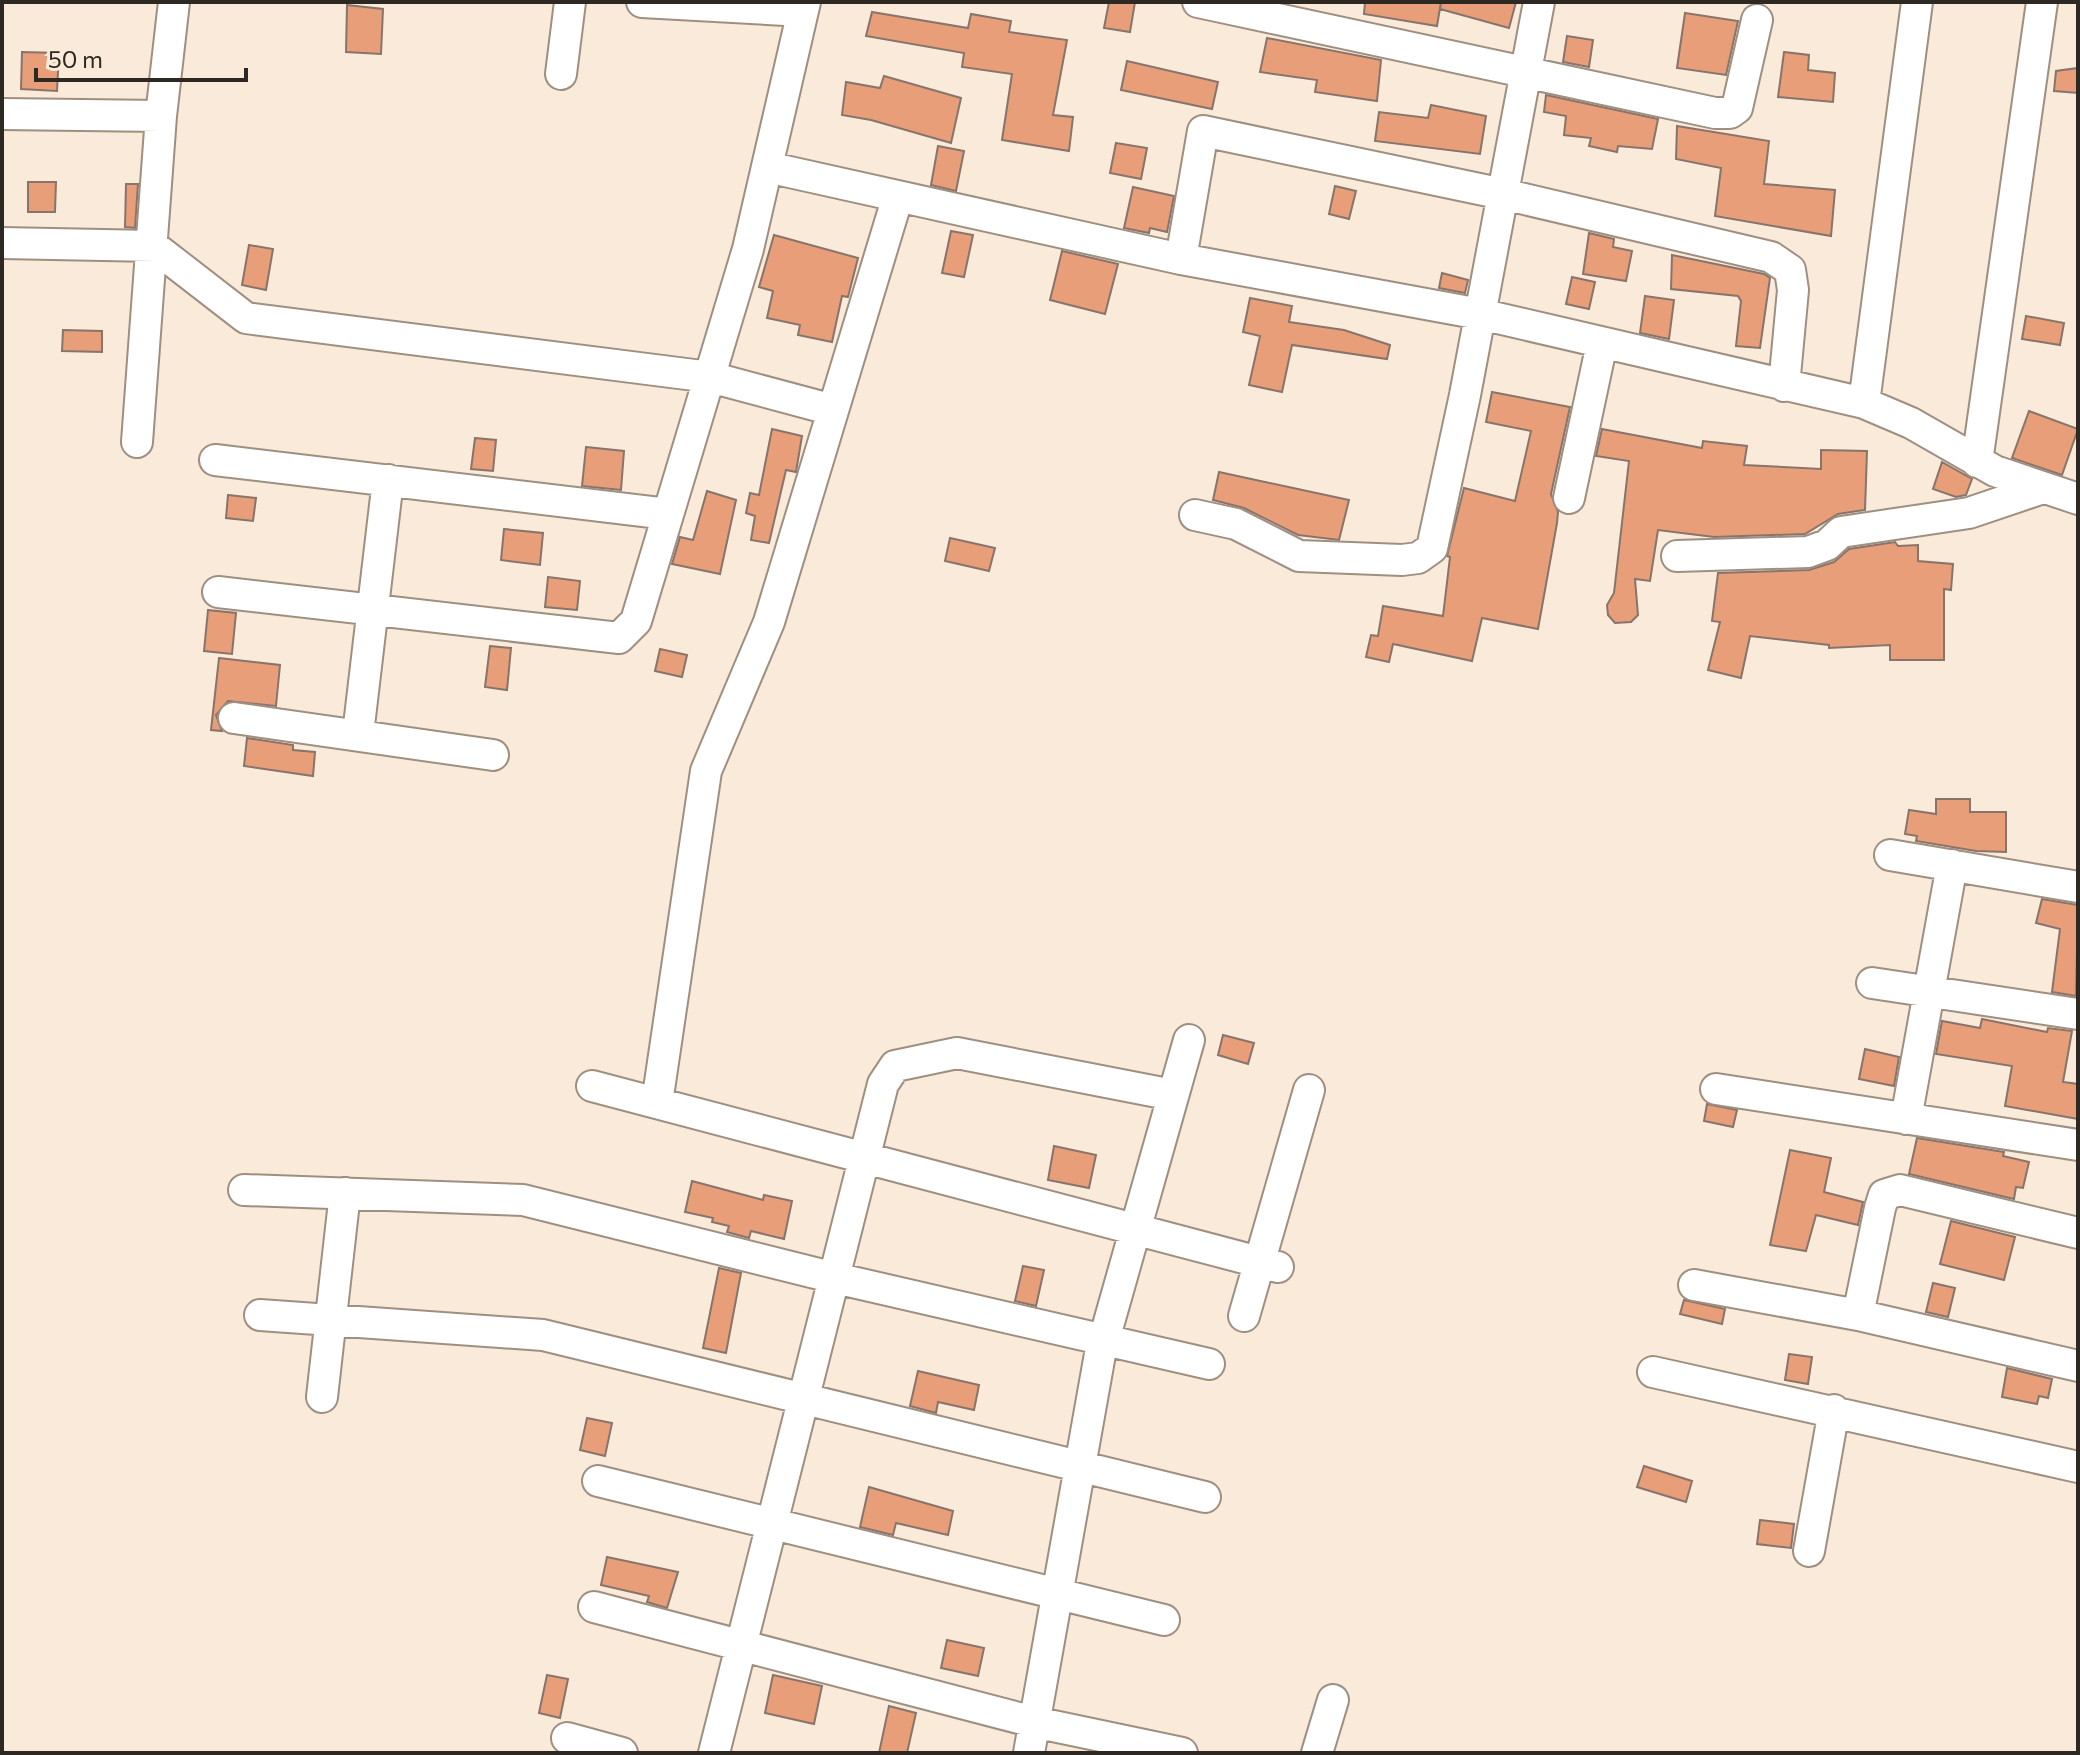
<svg xmlns="http://www.w3.org/2000/svg" width="2080" height="1755" font-family="Commissioner,sans-serif">
<style>
.building{fill:#e89e78;stroke:#87746b;stroke-width:2}
.lines{fill:none;stroke-linecap:round;stroke-linejoin:round}
.minor-casing{stroke:#9e8f80;stroke-width:34}
.minor{stroke:#fff;stroke-width:30}
</style>
<rect width="100%" height="100%" fill="#faeada"/>
<path class="building" d="M 1109,2 L 1135,2 L 1130,32 L 1104,28 Z
M 1365,2 L 1441,2 L 1437,26 L 1364,14 Z
M 1441,2 L 1516,2 L 1509,28 L 1440,9 Z
M 347,5 L 383,9 L 381,54 L 346,52 Z
M 872,12 L 968,28 L 971,14 L 1011,21 L 1009,32 L 1067,40 L 1053,115 L 1073,117 L 1069,151 L 1002,140 L 1012,74 L 962,67 L 964,53 L 866,36 Z
M 1685,13 L 1738,21 L 1726,75 L 1677,68 Z
M 1567,36 L 1593,40 L 1589,67 L 1563,62 Z
M 1267,38 L 1381,60 L 1377,101 L 1315,92 L 1317,80 L 1260,72 Z
M 22,52 L 59,53 L 57,91 L 21,89 Z
M 1784,52 L 1809,55 L 1808,70 L 1835,73 L 1833,102 L 1778,97 Z
M 1127,61 L 1218,82 L 1212,109 L 1121,90 Z
M 2078,68 L 2078,93 L 2054,91 L 2056,71 Z
M 884,76 L 961,98 L 951,143 L 871,120 L 842,115 L 846,82 L 880,88 Z
M 1546,95 L 1658,119 L 1652,149 L 1618,146 L 1617,152 L 1589,146 L 1591,138 L 1564,135 L 1566,116 L 1544,112 Z
M 1431,105 L 1486,116 L 1480,154 L 1375,141 L 1379,112 L 1428,118 Z
M 1677,126 L 1769,141 L 1764,184 L 1835,190 L 1831,236 L 1715,216 L 1721,168 L 1676,159 Z
M 1116,143 L 1147,148 L 1141,179 L 1110,173 Z
M 938,146 L 964,151 L 956,191 L 931,185 Z
M 28,182 L 56,182 L 55,212 L 28,212 Z
M 126,184 L 138,184 L 135,228 L 125,227 Z
M 1335,186 L 1356,191 L 1349,219 L 1329,214 Z
M 1133,187 L 1174,196 L 1167,232 L 1150,228 L 1149,233 L 1124,228 Z
M 951,231 L 973,235 L 964,277 L 942,273 Z
M 1589,233 L 1614,239 L 1613,247 L 1632,251 L 1626,281 L 1583,274 Z
M 774,235 L 858,258 L 848,297 L 842,296 L 832,342 L 798,335 L 800,325 L 767,318 L 773,291 L 759,287 Z
M 249,245 L 273,249 L 266,290 L 242,285 Z
M 1062,251 L 1118,264 L 1105,314 L 1050,300 Z
M 1672,255 L 1764,274 L 1770,278 L 1760,348 L 1736,346 L 1741,301 L 1738,296 L 1671,289 Z
M 1442,273 L 1468,280 L 1465,293 L 1439,288 Z
M 1572,277 L 1595,282 L 1589,309 L 1566,304 Z
M 1645,296 L 1674,300 L 1669,339 L 1640,333 Z
M 1250,298 L 1292,306 L 1289,322 L 1344,330 L 1390,345 L 1387,359 L 1292,345 L 1282,392 L 1249,385 L 1260,336 L 1243,332 Z
M 2026,316 L 2064,323 L 2060,345 L 2022,339 Z
M 63,330 L 102,331 L 102,352 L 62,351 Z
M 1492,392 L 1570,407 L 1551,494 L 1558,512 L 1557,523 L 1538,629 L 1482,618 L 1472,661 L 1393,644 L 1389,662 L 1366,657 L 1371,635 L 1378,636 L 1383,606 L 1443,616 L 1450,557 L 1447,556 L 1464,488 L 1515,501 L 1531,431 L 1486,422 Z
M 2029,411 L 2078,429 L 2062,475 L 2012,458 Z
M 772,429 L 802,436 L 796,472 L 786,470 L 769,543 L 751,540 L 755,516 L 746,513 L 750,493 L 759,495 Z
M 1602,429 L 1702,448 L 1703,441 L 1747,446 L 1744,465 L 1821,469 L 1821,450 L 1867,451 L 1865,510 L 1838,514 L 1805,534 L 1714,537 L 1658,530 L 1650,581 L 1635,579 L 1638,615 L 1631,622 L 1615,623 L 1608,615 L 1607,605 L 1614,593 L 1629,461 L 1596,456 Z
M 475,438 L 496,440 L 493,471 L 471,469 Z
M 586,447 L 624,451 L 621,490 L 582,486 Z
M 1942,462 L 1972,479 L 1966,495 L 1956,497 L 1933,489 Z
M 1219,472 L 1349,500 L 1339,540 L 1298,535 L 1244,508 L 1213,500 Z
M 707,491 L 736,500 L 720,574 L 672,564 L 680,537 L 693,540 Z
M 228,495 L 256,498 L 253,521 L 226,518 Z
M 504,529 L 543,533 L 540,565 L 501,560 Z
M 950,538 L 995,548 L 989,571 L 945,561 Z
M 1895,542 L 1898,546 L 1918,545 L 1918,561 L 1953,564 L 1951,590 L 1944,589 L 1944,660 L 1890,660 L 1890,645 L 1829,648 L 1829,645 L 1750,636 L 1741,678 L 1708,670 L 1720,622 L 1712,621 L 1718,573 L 1809,570 L 1834,562 L 1849,549 Z
M 548,577 L 580,581 L 577,610 L 545,607 Z
M 208,610 L 236,613 L 232,654 L 204,651 Z
M 490,646 L 511,648 L 507,690 L 485,687 Z
M 660,649 L 687,655 L 682,677 L 655,671 Z
M 219,658 L 280,665 L 276,706 L 228,701 L 216,715 L 222,731 L 211,730 Z
M 247,738 L 293,745 L 293,750 L 315,752 L 313,776 L 244,766 Z
M 1936,799 L 1970,799 L 1970,812 L 2006,812 L 2006,852 L 1976,851 L 1916,841 L 1917,836 L 1905,834 L 1909,810 L 1936,814 Z
M 2042,899 L 2078,905 L 2076,996 L 2052,992 L 2060,929 L 2036,923 Z
M 1982,1019 L 2047,1032 L 2048,1028 L 2072,1031 L 2063,1082 L 2078,1084 L 2078,1119 L 2005,1106 L 2012,1066 L 1936,1054 L 1942,1021 L 1980,1028 Z
M 1223,1035 L 1254,1043 L 1248,1064 L 1218,1055 Z
M 1865,1049 L 1899,1057 L 1894,1086 L 1859,1079 Z
M 1707,1104 L 1737,1110 L 1733,1127 L 1704,1121 Z
M 1917,1138 L 2004,1152 L 2003,1156 L 2029,1162 L 2023,1188 L 2016,1187 L 2014,1199 L 1909,1174 Z
M 1054,1146 L 1096,1155 L 1089,1188 L 1048,1180 Z
M 1790,1150 L 1831,1158 L 1824,1192 L 1863,1202 L 1858,1225 L 1816,1215 L 1806,1251 L 1770,1245 Z
M 692,1181 L 763,1200 L 764,1195 L 792,1201 L 784,1239 L 751,1231 L 749,1238 L 727,1232 L 729,1226 L 712,1222 L 713,1218 L 685,1212 Z
M 1951,1221 L 2015,1237 L 2004,1280 L 1940,1264 Z
M 1023,1266 L 1044,1270 L 1036,1306 L 1015,1301 Z
M 719,1268 L 741,1273 L 726,1353 L 703,1348 Z
M 1933,1283 L 1955,1288 L 1948,1317 L 1926,1312 Z
M 1684,1300 L 1725,1309 L 1722,1324 L 1680,1314 Z
M 1789,1354 L 1812,1357 L 1808,1384 L 1785,1380 Z
M 2007,1368 L 2052,1379 L 2048,1398 L 2039,1396 L 2037,1404 L 2002,1397 Z
M 918,1371 L 979,1385 L 974,1410 L 938,1402 L 936,1413 L 910,1406 Z
M 587,1418 L 612,1423 L 605,1456 L 580,1450 Z
M 1644,1466 L 1692,1481 L 1686,1502 L 1637,1487 Z
M 869,1487 L 953,1511 L 948,1535 L 896,1523 L 893,1535 L 860,1527 Z
M 1760,1520 L 1794,1524 L 1791,1548 L 1757,1544 Z
M 607,1557 L 678,1572 L 667,1608 L 647,1602 L 649,1596 L 601,1585 Z
M 947,1640 L 984,1648 L 978,1676 L 941,1668 Z
M 547,1675 L 568,1679 L 560,1718 L 539,1713 Z
M 773,1675 L 822,1686 L 814,1724 L 765,1713 Z
M 889,1706 L 916,1713 L 907,1753 L 879,1753 Z"/>
<g class="lines">
<g class="minor-casing">
<path id="minor" d="M 642,2 L 803,11
M 1198,2 L 1715,113 L 1730,113 L 1737,108 L 1757,20
M 561,74 L 570,2
M 2,114 L 161,116
M 767,167 L 1181,259
M 2,243 L 153,246 L 246,318 L 710,377 L 833,410
M 1784,386 L 1793,290 L 1790,270 L 1771,257 L 1503,194 L 1203,131 L 1181,259 L 1480,314 L 1864,403 L 1911,423 L 1995,471 L 2078,499
M 1864,403 L 1917,2
M 137,442 L 161,116 L 174,2
M 215,460 L 668,514
M 1977,462 L 2042,2
M 1569,498 L 1602,343
M 1195,515 L 1236,524 L 1299,556 L 1402,560 L 1418,558 L 1432,548 L 1465,395 L 1539,2
M 1677,556 L 1808,552 L 1827,545 L 1841,532 L 1969,513 L 2043,488
M 218,592 L 619,638 L 636,621 L 748,249 L 805,2
M 234,718 L 493,755
M 358,734 L 388,480
M 1890,855 L 2078,887
M 1872,983 L 2078,1014
M 592,1086 L 1278,1267
M 1716,1089 L 2078,1145
M 657,1103 L 706,771 L 769,622 L 898,196
M 1906,1119 L 1952,865
M 244,1190 L 523,1200 L 835,1278 L 1209,1364
M 2078,1233 L 1900,1190 L 1884,1195 L 1880,1208 L 1858,1315 L 2078,1366
M 1694,1285 L 1858,1315
M 260,1315 L 543,1335 L 1205,1497
M 1244,1316 L 1309,1090
M 1653,1372 L 2078,1467
M 322,1397 L 345,1193
M 598,1481 L 1164,1620
M 1809,1551 L 1834,1410
M 594,1607 L 1034,1722 L 1182,1753
M 567,1738 L 622,1753
M 714,1753 L 883,1084 L 895,1066 L 957,1053 L 1173,1095
M 1029,1753 L 1100,1354 L 1189,1040
M 1317,1753 L 1333,1700"/>
</g>
<use href="#minor" class="minor"/>
</g>
<rect width="2080" height="1755" fill="none" stroke="#2e2822" stroke-width="8"/>
<path d="M36 68v12h210v-12" fill="none" stroke="#2e2822" stroke-width="4"/>
<text x="48" y="68" font-size="24" fill="#2e2822" stroke="#faeada" stroke-width="6" paint-order="stroke">50 m</text>
</svg>
